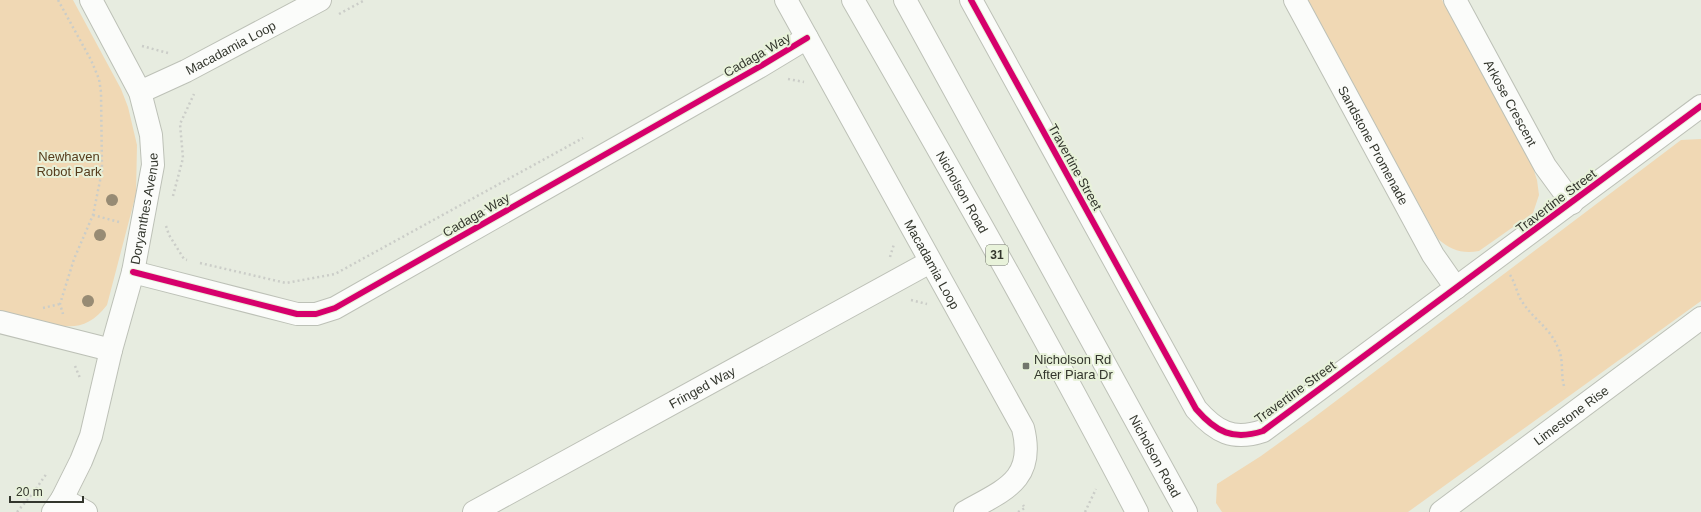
<svg xmlns="http://www.w3.org/2000/svg" width="1701" height="512" font-family="Arial,sans-serif">
<style>
.green{fill:#f0d8b4}
.lines{fill:none;stroke-linecap:round;stroke-linejoin:round}
.minor-casing{stroke:#bdc1b7;stroke-width:24}
.major-casing{stroke:#bdc1b7;stroke-width:24}
.path{stroke:#cbcdc8;stroke-width:2.5;stroke-dasharray:2 3;stroke-linecap:butt}
.minor{stroke:#fbfcfa;stroke-width:22}
.major{stroke:#fbfcfa;stroke-width:22}
.cycleway-casing{stroke:#e8f2da;stroke-width:8}
.cycleway{stroke:#d6006c;stroke-width:6}
.tree{fill:#978b74}
.poi-dot{fill:#72766c;stroke:#e8f2da;stroke-width:1.5}
.labels{text-anchor:middle;dominant-baseline:central;stroke-width:4;stroke-linejoin:round;paint-order:stroke}
.shield{fill:#e8f2da;stroke:#696e61;stroke-width:1}
.shield-label{font-size:12px;font-weight:bold;fill:#33362d}
.street-label{font-size:13px;fill:#33362d;stroke:#e8f2da}
.park-label{font-size:13px;fill:#563c1c;stroke:#e8f2da}
.poi-label{font-size:13px;fill:#33362d;stroke:#e8f2da;text-anchor:start}
</style>
<rect width="100%" height="100%" fill="#e7ece0"/>
<path class="green" d="M 0,0 L 73,0 L 121,89 L 128,107 L 137,145 L 136,194 L 107,305 C 87,331 69,329 40,321 C 26,318 13,314 0,311 Z
M 1306,0 L 1442,0 L 1531,162 L 1537,180 L 1539,195 L 1533,213 L 1479,251 C 1462,254 1451,250 1438,239 Z
M 1701,139 L 1701,301 L 1408,512 L 1222,512 L 1216,503 L 1217,484 L 1261,456 L 1312,419 L 1681,140 Z"/>
<g class="lines">
<g class="minor-casing">
<g id="minor">
<path id="s1" d="M 786,0 L 1023,428 C 1036,480 1004,490 965,512"/>
<path d="M 971,0 L 1196,409 C 1216,432 1233,441 1263,431 L 1701,106"/>
<path id="s2" d="M 1295,0 L 1433,255 L 1456,288"/>
<path id="s3" d="M 1455,0 L 1545,166 L 1572,203"/>
<path id="s4" d="M 140,92 L 186,71 L 320,0"/>
<path d="M 133,272 L 297,314 L 316,314 L 335,308 L 759,67 L 807,38"/>
<path d="M 0,322 L 111,350"/>
<path d="M 62,499 L 86,512"/>
<path id="s5" d="M 53,512 L 62,499 L 81,461 L 91,436 L 111,350 L 133,272 L 153,165 L 151,135 L 140,92 L 91,0"/>
<path id="s6" d="M 474,512 L 930,262"/>
<path id="s7" d="M 1441,512 L 1701,318"/>
</g>
</g>
<g class="major-casing">
<g id="major">
<path id="s8" d="M 853,0 C 950,169 1047,339 1137,512"/>
<path id="s9" d="M 905,0 L 1186,512"/>
</g>
</g>
<path class="path" d="M 58,0 L 91,60 L 99,79 L 101,92 L 102,171 L 93,215 L 74,259 L 60,304 L 63,314
M 339,14 L 365,0
M 142,46 L 168,53
M 788,79 L 804,82
M 173,196 L 183,158 L 180,124 L 194,94
M 93,215 L 119,222
M 166,226 L 169,235 L 184,259 L 187,260
M 890,257 L 894,244
M 200,263 L 286,283 L 335,274 L 583,138
M 1510,275 C 1516,284 1517,295 1523,303 C 1536,322 1550,327 1559,350 C 1564,362 1560,376 1565,389
M 911,300 L 927,304
M 43,308 L 60,304
M 75,366 L 80,378
M 17,512 L 33,493 L 47,473
M 1018,512 L 1025,508 L 1023,505
M 1085,512 L 1096,489"/>
<use href="#minor" class="minor"/>
<use href="#major" class="major"/>
<g class="cycleway-casing">
<path id="cycleway" d="M 971,0 L 1196,409 C 1216,432 1233,441 1263,431 L 1701,106
M 133,272 L 297,314 L 316,314 L 335,308 L 759,67 L 807,38"/>
</g>
<use href="#cycleway" class="cycleway"/>
</g>
<g class="tree">
<circle cx="112" cy="200" r="6"/>
<circle cx="100" cy="235" r="6"/>
<circle cx="88" cy="301" r="6"/>
</g>
<rect class="poi-dot" x="1022" y="362" width="8" height="8" rx="2"/>
<g class="labels">
<rect class="shield" x="986" y="245" width="22" height="20" rx="3"/>
<g class="shield-label">
<text x="997" y="255">31</text>
</g>
<g class="street-label">
<text stroke="none"><textPath href="#s4" startOffset="101">Macadamia Loop</textPath></text>
<text transform="translate(757 55) rotate(-30)">Cadaga Way</text>
<text stroke="none"><textPath href="#s3" startOffset="117">Arkose Crescent</textPath></text>
<text stroke="none"><textPath href="#s2" startOffset="165">Sandstone Promenade</textPath></text>
<text transform="translate(1075 167) rotate(61)">Travertine Street</text>
<text stroke="none"><textPath href="#s8" startOffset="221">Nicholson Road</textPath></text>
<text transform="translate(1556 201) rotate(-37)">Travertine Street</text>
<text stroke="none"><textPath href="#s5" startOffset="319">Doryanthes Avenue</textPath></text>
<text transform="translate(476 215) rotate(-30)">Cadaga Way</text>
<text stroke="none"><textPath href="#s1" startOffset="302">Macadamia Loop</textPath></text>
<text stroke="none"><textPath href="#s6" startOffset="260">Fringed Way</textPath></text>
<text transform="translate(1295 392) rotate(-36)">Travertine Street</text>
<text stroke="none"><textPath href="#s7" startOffset="162">Limestone Rise</textPath></text>
<text stroke="none"><textPath href="#s9" startOffset="520">Nicholson Road</textPath></text>
</g>
<g class="park-label">
<text x="69" y="156">Newhaven<tspan x="69" dy="15">Robot Park</tspan></text>
</g>
<g class="poi-label">
<text x="1034" y="359">Nicholson Rd<tspan x="1034" dy="15">After Piara Dr</tspan></text>
</g>
</g>
<path d="M10 496v6h73v-6" fill="none" stroke="#33362d" stroke-width="2"/>
<text x="16" y="496" font-size="12" fill="#33362d" stroke="#e8f2da" stroke-width="3" paint-order="stroke">20 m</text>
</svg>
